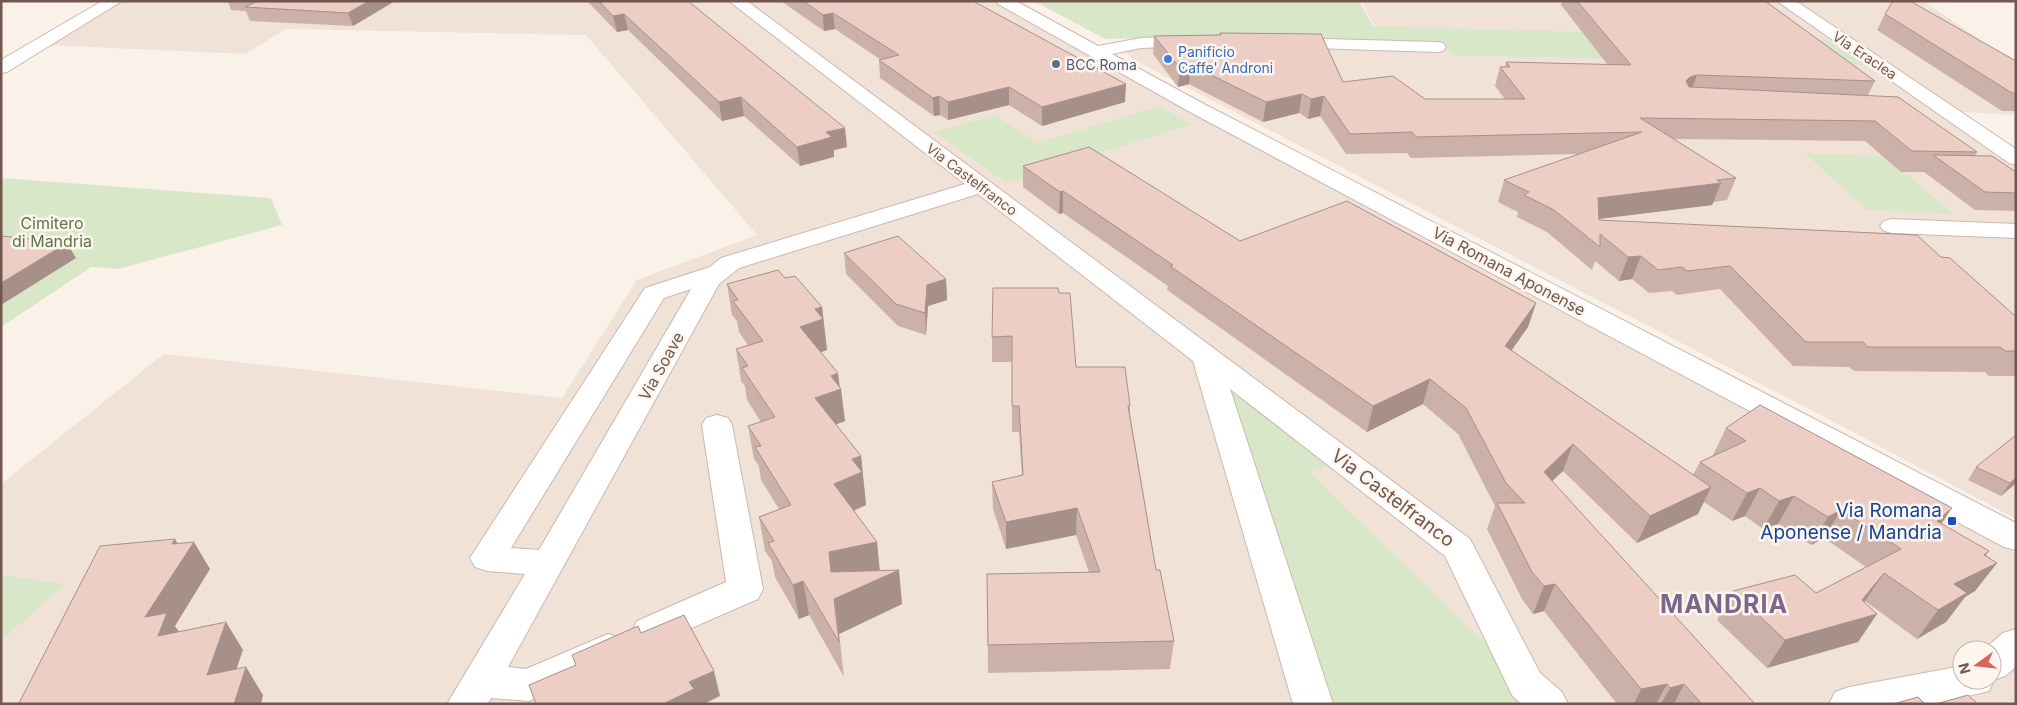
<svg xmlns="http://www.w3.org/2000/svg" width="2017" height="705" font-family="Inter,sans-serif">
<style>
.residential{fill:#f1e2d8;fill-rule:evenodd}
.green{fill:#d9e7c9}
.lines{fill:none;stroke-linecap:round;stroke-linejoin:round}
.minor-casing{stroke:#cbb8b0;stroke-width:2}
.minor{fill:#fff;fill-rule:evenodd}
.wall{fill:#ccb1a9}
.shaded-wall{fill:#a69089}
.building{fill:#edcec4;stroke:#a69089}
.shop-dot{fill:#3f7fe0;stroke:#fdf6ef;stroke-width:2}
.service-dot{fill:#5c6f8a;stroke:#fdf6ef;stroke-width:2}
.transit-dot{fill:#1a4fb4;stroke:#fdf6ef;stroke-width:2}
.labels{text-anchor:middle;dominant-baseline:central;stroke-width:5;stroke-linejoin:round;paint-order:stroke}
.far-shop-label{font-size:14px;fill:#366cbe;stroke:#fdf6ef;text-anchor:start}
.far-street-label{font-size:14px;fill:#72574f;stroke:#fdf6ef}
.far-service-label{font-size:14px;fill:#4e5e75;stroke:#fdf6ef;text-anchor:start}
.park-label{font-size:16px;fill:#5d7749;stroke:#fdf6ef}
.street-label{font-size:16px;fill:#72574f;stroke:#fdf6ef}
.near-street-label{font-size:19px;fill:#72574f;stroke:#fdf6ef}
.near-transit-label{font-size:19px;fill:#164399;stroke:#fdf6ef;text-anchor:end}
.near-district-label{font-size:25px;font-weight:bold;letter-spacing:1px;fill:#7b678e;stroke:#fdf6ef}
</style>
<rect width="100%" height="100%" fill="#faf1e9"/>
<path class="residential" d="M 124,1 L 992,1 L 2016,553 L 2016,704 L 1,704 L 1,484 L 164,354 L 562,398 L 637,280 L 757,235 L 586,35 L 286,29 L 245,54 L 47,45 ZM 1962,650 L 1992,650 L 1992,680 L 1962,680 Z
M 1361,1 L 1924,1 L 2016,65 L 2016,115 L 1961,112 L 2016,149 L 2016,519 L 1834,422 L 1132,59 L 1126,51 L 1138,47 L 1386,48 Z"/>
<path class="green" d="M 1034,1 L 1359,1 L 1373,26 L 1825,39 L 1865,65 L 1452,55 L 1441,41 L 1198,36 L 1105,39 Z
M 1159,106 L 1192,124 L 1006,183 L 934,132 L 995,115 L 1038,143 Z
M 1804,153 L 1884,156 L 1954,214 L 1867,210 Z
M 1,178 L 271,198 L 282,225 L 118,269 L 91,267 L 1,327 Z
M 1206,357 L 1342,460 L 1309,472 L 1548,704 L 1313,704 Z
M 1,575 L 65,584 L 1,641 Z"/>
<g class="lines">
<g class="minor-casing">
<path id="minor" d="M 102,1 L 122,1 L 7,72 L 1,73 L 1,60 Z
M 729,1 L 747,1 L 1470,539 L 1540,673 L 1562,692 L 1568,704 L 1521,704 L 1512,695 L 1445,556 L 1230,389 L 1333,704 L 1293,704 L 1193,361 L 978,194 L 739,268 L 719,284 L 508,667 L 526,669 L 608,634 L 621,638 L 627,649 L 621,660 L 529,701 L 491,698 L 488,704 L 447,704 L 525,574 L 487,571 L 475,567 L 470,558 L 645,288 L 710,267 L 721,258 L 965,184 ZM 691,289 L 539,550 L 511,548 L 664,298 Z
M 996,1 L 1016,1 L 1098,46 L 1141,38 L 1191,36 L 1197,37 L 1199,41 L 1197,45 L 1191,46 L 1141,48 L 1112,54 L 1204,104 L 2016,523 L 2016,550 L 2004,547 L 1190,112 L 998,4 Z
M 1777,1 L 1796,1 L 2016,149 L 2016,165 L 2009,163 Z
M 1289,38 L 1437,42 L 1443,43 L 1446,47 L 1443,51 L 1437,52 L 1283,47 L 1280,43 L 1283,39 Z
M 1892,219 L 2016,224 L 2016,238 L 1892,233 L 1884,231 L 1880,226 L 1884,221 Z
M 717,415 L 728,418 L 732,425 L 763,589 L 758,599 L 650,646 L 637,641 L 632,631 L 637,621 L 726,582 L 702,425 L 706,418 Z
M 2016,629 L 2016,667 L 2005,676 L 1994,680 L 1989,691 L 1935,704 L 1829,704 L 1835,692 L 1849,687 L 1962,666 L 1962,680 L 1992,680 L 1992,650 L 1983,650 L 2003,633 Z"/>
</g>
<use href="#minor" class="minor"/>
</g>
<path class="wall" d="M 228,1 L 395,1 L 353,26 L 250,21 L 246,11 L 231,10 Z
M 587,1 L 688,1 L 847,147 L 834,150 L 834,157 L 800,166 L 744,116 L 722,121 L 628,30 L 617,32 Z
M 781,1 L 973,1 L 1125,102 L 1042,126 L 1009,105 L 948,120 L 940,115 L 934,116 L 880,78 L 879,60 L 881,60 L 835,29 L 824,31 Z
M 1562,1 L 1765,1 L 1875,81 L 1868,95 L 1977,152 L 1975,155 L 2016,172 L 2016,211 L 1975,210 L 1924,172 L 1901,172 L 1865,141 L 1673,139 L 1736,178 L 1727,200 L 1714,202 L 1712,205 L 1599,219 L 1599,220 L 1941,257 L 2014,315 L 2016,315 L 2016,376 L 1989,376 L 1985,372 L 1854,371 L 1849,367 L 1793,366 L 1720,289 L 1677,295 L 1672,291 L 1649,293 L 1632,279 L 1619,281 L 1595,261 L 1592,270 L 1547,232 L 1517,217 L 1518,212 L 1498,202 L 1504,180 L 1579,154 L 1411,158 L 1407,153 L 1346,154 L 1320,116 L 1308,119 L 1299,113 L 1263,122 L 1189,84 L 1178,87 L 1153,54 L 1154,36 L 1219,35 L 1220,33 L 1343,82 L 1425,99 L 1505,99 L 1495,86 L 1500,67 L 1505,67 L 1506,62 L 1608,65 L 1561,5 Z
M 1885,14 L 2016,61 L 2016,111 L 2002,111 L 1877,30 Z
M 1023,166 L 1240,241 L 1536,303 L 1528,327 L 1511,351 L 1693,475 L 1700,462 L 1713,455 L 1726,428 L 1941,524 L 1997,563 L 1975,591 L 1965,597 L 1946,622 L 1917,639 L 1865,601 L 1864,602 L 1877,614 L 1858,642 L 1767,668 L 1717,620 L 1733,591 L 1816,593 L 1866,567 L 1824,538 L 1811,545 L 1778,524 L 1763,529 L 1745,516 L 1732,521 L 1704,502 L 1698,514 L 1637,543 L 1563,471 L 1552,481 L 1755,704 L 1617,704 L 1544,611 L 1533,614 L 1522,599 L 1487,529 L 1495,506 L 1458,434 L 1423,404 L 1367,432 L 1167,290 L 1168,286 L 1063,213 L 1059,214 L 1023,187 Z
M 844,253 L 946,279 L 947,300 L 928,306 L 926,335 L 898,326 L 846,274 Z
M 785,278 L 822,307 L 827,350 L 821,352 L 840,387 L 845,421 L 836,424 L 861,456 L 866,505 L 854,511 L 877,542 L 880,571 L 902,604 L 839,634 L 844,677 L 809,615 L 799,619 L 775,577 L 772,561 L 765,551 L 759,517 L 779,509 L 761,480 L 759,466 L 754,459 L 748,426 L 761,422 L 747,400 L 745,386 L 741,381 L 736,349 L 748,345 L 739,332 L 737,321 L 732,315 L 727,284 Z
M 1059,293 L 1076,367 L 1130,406 L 1130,414 L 1156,570 L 1174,641 L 1170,669 L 988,673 L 987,574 L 1089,572 L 1076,535 L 1006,549 L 993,509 L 992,482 L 1022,476 L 1019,432 L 1012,432 L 1012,362 L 992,362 L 992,337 Z
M 2016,435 L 2016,483 L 2001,496 L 1968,480 L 1976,467 Z"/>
<path class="shaded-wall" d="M 369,1 L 395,1 L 353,26 L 348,13 Z
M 833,13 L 835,29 L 824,31 L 823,15 Z
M 624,14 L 628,30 L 617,32 L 613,16 Z
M 1191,65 L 1189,84 L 1178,87 L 1180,68 Z
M 1697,75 L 1690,94 L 1686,81 L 1690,77 Z
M 1126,84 L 1125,102 L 1042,126 L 1042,107 Z
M 1009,87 L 1009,105 L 948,120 L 948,102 Z
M 1302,94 L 1299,113 L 1263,122 L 1266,102 Z
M 939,96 L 940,115 L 934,116 L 933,98 Z
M 1324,96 L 1320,116 L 1308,119 L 1311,99 Z
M 741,97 L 744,116 L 722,121 L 719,102 Z
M 845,128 L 847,147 L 834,150 L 834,157 L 800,166 L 797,147 L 826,132 Z
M 1721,183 L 1712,205 L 1590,220 L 1598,198 Z
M 1063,191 L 1063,213 L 1059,214 L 1060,192 Z
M 67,243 L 76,258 L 1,305 L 1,283 Z
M 1641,256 L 1632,279 L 1619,281 L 1628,257 Z
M 946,279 L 947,300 L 928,306 L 926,335 L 925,313 L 927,285 Z
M 1536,303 L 1528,327 L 1497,371 L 1505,346 Z
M 822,307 L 827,350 L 804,358 L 800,327 L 815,309 Z
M 838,373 L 840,389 L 841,389 L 845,421 L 819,431 L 815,398 L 831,376 Z
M 1430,379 L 1423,404 L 1367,432 L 1373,406 Z
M 1573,444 L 1563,471 L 1534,498 L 1544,472 Z
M 861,456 L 866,505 L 838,517 L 834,484 L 852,459 Z
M 2016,478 L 2016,483 L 2001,496 L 2010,483 Z
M 1711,487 L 1698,514 L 1637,543 L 1650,516 Z
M 1760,488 L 1745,516 L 1732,521 L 1747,493 Z
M 1794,496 L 1778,524 L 1763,529 L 1779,501 Z
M 1077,508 L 1076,535 L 1006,549 L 1006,522 Z
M 1952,508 L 1933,536 L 1937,521 Z
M 1841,510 L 1824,538 L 1811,545 L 1828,517 Z
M 175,539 L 185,556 L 194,542 L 210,569 L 175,626 L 185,640 L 176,663 L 145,617 L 172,544 Z
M 877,542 L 880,576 L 899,570 L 902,604 L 839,634 L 844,677 L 829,552 Z
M 1989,551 L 1971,576 L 1997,563 L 1975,591 L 1965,597 L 1946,622 L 1917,639 L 1938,610 L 1954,584 L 1984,555 Z
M 1884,573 L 1865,601 L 1849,622 L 1877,614 L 1858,642 L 1767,668 L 1785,640 L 1862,600 Z
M 803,581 L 809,615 L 799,619 L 793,585 Z
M 1555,584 L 1544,611 L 1533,614 L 1544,586 Z
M 226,622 L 243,650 L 225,702 L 207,675 Z
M 246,667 L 263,695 L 261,704 L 234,704 Z
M 714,671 L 720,696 L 704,704 L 663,704 L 689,682 Z
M 1667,684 L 1656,704 L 1634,704 L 1641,689 Z
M 1684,684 L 1674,704 L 1661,704 L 1670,688 Z"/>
<path class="building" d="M 258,1 L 369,1 L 348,13 L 245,7 Z
M 599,1 L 688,1 L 845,128 L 826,132 L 832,137 L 797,147 L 741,97 L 719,102 L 624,14 L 613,16 Z
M 803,1 L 973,1 L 1126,84 L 1042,107 L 1009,87 L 948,102 L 939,96 L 933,98 L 879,60 L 899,55 L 833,13 L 823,15 Z
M 1577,1 L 1765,1 L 1875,81 L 1697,75 L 1690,77 L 1686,81 L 1689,87 L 1898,97 L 1977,152 L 1912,151 L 1875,121 L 1640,118 L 1736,178 L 1717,180 L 1721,183 L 1598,198 L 1599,220 L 1917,235 L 1941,257 L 1950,258 L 2014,315 L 2016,315 L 2016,351 L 2005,351 L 2000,347 L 1868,347 L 1863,342 L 1806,342 L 1730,266 L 1687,271 L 1682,267 L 1658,270 L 1641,256 L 1628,257 L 1600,234 L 1600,247 L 1554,210 L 1524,195 L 1529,192 L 1504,180 L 1642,132 L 1416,137 L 1412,132 L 1350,134 L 1324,96 L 1311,99 L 1302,94 L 1266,102 L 1191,65 L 1180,68 L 1154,36 L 1221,35 L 1220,33 L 1321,34 L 1343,82 L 1393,76 L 1425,99 L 1525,99 L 1500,67 L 1510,67 L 1506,62 L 1631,65 Z
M 1893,1 L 1910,1 L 2016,61 L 2016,93 L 2012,93 L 1885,14 Z
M 1089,147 L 1240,241 L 1347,201 L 1536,303 L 1505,346 L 1711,487 L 1650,516 L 1573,444 L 1544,472 L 1755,704 L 1702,704 L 1684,684 L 1670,688 L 1667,684 L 1641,689 L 1555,584 L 1544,586 L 1532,572 L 1497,503 L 1525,503 L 1506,483 L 1466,408 L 1430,379 L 1373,406 L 1170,266 L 1173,265 L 1063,191 L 1060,192 L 1023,166 Z
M 1933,155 L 1992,156 L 2016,172 L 2016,193 L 1985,192 Z
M 1,236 L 67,243 L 1,283 Z
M 898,236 L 946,279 L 927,285 L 925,313 L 896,304 L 844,253 Z
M 778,270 L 785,278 L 795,276 L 822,307 L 815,309 L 823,319 L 800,327 L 838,373 L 831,376 L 841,389 L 815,398 L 861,456 L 852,459 L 862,472 L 834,484 L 877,542 L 829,552 L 831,572 L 899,570 L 834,599 L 839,642 L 803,581 L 793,585 L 768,543 L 774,541 L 759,517 L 791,505 L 755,447 L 761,446 L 748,426 L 775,417 L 742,368 L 748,366 L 736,349 L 763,341 L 733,301 L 738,300 L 727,284 Z
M 993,288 L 1058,288 L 1059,293 L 1070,293 L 1076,367 L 1125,367 L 1130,406 L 1128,406 L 1156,570 L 1160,570 L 1174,641 L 988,645 L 987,574 L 1100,572 L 1077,508 L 1006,522 L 992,482 L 1023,475 L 1019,406 L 1012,406 L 1012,336 L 992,337 Z
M 1760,405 L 1952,508 L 1937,521 L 1989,551 L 1984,555 L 1997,563 L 1954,584 L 1967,593 L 1938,610 L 1884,573 L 1862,600 L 1877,614 L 1785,640 L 1733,591 L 1795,575 L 1816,593 L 1901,549 L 1841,510 L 1828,517 L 1794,496 L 1779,501 L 1760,488 L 1747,493 L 1700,462 L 1746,441 L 1726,428 Z
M 2016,435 L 2016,478 L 2010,483 L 1976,467 Z
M 175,539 L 172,544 L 194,542 L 145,617 L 167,613 L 158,636 L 226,622 L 207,675 L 246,667 L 234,704 L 14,704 L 19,703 L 100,546 Z
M 684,615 L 714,671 L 689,682 L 694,689 L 663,704 L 536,704 L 529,685 L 576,665 L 572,655 L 638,626 L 641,633 Z
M 1968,695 L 1978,704 L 1936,704 Z
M 1918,697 L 1925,704 L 1893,704 Z"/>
<circle class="shop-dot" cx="1168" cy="59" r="5"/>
<circle class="service-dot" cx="1056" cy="64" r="5"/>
<rect class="transit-dot" x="1947" y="516" width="10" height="10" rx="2.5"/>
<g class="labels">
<g class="far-shop-label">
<text x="1178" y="51">Panificio<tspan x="1178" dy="16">Caffe' Androni</tspan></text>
</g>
<g class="far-street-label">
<text transform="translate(1865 55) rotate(34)">Via Eraclea</text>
<text transform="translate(972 179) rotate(37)">Via Castelfranco</text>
</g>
<g class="far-service-label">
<text x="1066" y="64">BCC Roma</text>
</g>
<g class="park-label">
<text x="52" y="223">Cimitero<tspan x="52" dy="18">di Mandria</tspan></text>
</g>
<g class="street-label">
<text transform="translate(1509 271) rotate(28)">Via Romana Aponense</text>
<text transform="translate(661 366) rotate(-61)">Via Soave</text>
</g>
<g class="near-street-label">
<text transform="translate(1393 498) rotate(37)">Via Castelfranco</text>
</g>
<g class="near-transit-label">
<text x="1942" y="510">Via Romana<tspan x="1942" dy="22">Aponense / Mandria</tspan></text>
</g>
<g class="near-district-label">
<text x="1724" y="604">MANDRIA</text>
</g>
</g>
<rect width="2017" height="705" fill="none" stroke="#72574f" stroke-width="5"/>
<g transform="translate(1977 665) rotate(255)"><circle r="24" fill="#fdf6ef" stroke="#c5b6af"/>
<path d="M0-4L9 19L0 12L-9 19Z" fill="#d7655c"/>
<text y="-8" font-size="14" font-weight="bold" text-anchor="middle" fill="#72574f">N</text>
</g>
</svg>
